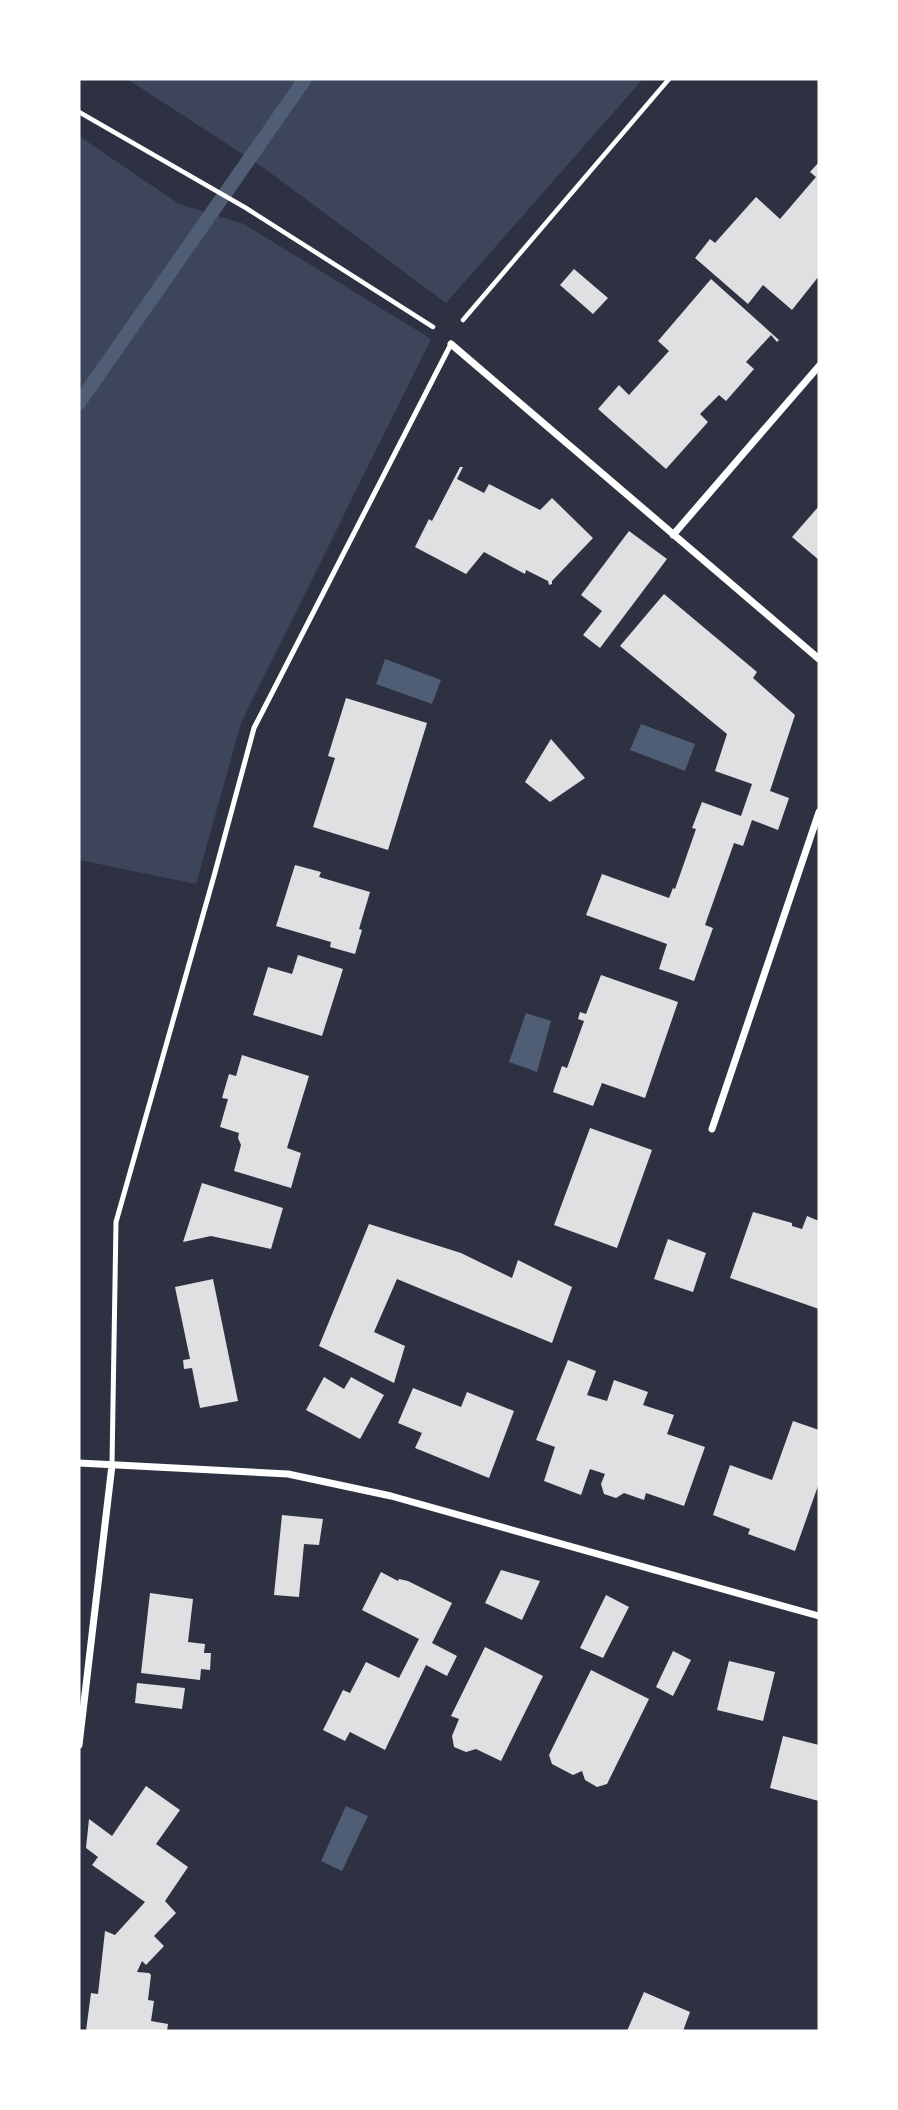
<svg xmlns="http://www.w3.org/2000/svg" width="898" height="2110" font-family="'Zilla Slab',serif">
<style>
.green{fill:#3c4559}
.water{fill:#4f5d75}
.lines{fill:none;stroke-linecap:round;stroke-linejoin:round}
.stream{stroke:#4f5d75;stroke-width:14}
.building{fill:#e0e0e3}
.path{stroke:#fff;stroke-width:4.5}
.service{stroke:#fff;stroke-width:5}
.minor{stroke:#fff;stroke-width:7}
</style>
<rect width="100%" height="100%" fill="#2d3142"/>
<path class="green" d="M 127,79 L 643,79 L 446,303 L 261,166 Z
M 79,136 L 179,204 L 244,224 L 431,339 L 241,723 L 196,884 L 79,860 Z"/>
<path class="water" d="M 385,659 L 441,680 L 432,704 L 376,684 Z
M 641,724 L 695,744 L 685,771 L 630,750 Z
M 526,1013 L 551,1021 L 537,1072 L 509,1062 Z
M 346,1806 L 368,1816 L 342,1871 L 321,1861 Z"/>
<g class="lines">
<path class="stream" d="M 79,403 L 305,79"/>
</g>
<path class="building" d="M 819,162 L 819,276 L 792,310 L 763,285 L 748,304 L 695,258 L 710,239 L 715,243 L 756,197 L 780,219 L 816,177 L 810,172 Z
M 574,269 L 608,298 L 593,314 L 560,285 Z
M 711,279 L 779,340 L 777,342 L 771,335 L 746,362 L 754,369 L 726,401 L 719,395 L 700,414 L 708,422 L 666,469 L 598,409 L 619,385 L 629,395 L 669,351 L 658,341 Z
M 460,467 L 463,467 L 457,479 L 484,493 L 489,484 L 540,510 L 552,498 L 593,538 L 552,581 L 552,584 L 549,585 L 548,581 L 526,570 L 525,574 L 484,552 L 466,574 L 415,547 L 429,519 L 432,521 Z
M 819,506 L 819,560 L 792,537 Z
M 629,531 L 667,559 L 600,648 L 583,635 L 602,611 L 581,595 Z
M 664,594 L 757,672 L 753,678 L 795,715 L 770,791 L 789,798 L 778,830 L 752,820 L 743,846 L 734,843 L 705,925 L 713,928 L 694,981 L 659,969 L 667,944 L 586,915 L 602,874 L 669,898 L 673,888 L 675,889 L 696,829 L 692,828 L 702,802 L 741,816 L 752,784 L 715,771 L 727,734 L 620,646 Z
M 346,698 L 427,723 L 388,850 L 313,827 L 335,758 L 328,756 Z
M 551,739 L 585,778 L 550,802 L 525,782 Z
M 295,865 L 321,872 L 319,877 L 370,892 L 359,929 L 362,930 L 355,954 L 330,947 L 331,942 L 276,926 Z
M 298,955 L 343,969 L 322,1036 L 253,1015 L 268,967 L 292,974 Z
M 601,975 L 678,1002 L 645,1098 L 602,1083 L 593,1106 L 553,1092 L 562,1066 L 567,1068 L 584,1021 L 578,1019 L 580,1012 L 586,1014 Z
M 242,1055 L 309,1076 L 287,1148 L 301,1153 L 291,1188 L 234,1171 L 241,1145 L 238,1138 L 239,1133 L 220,1127 L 228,1099 L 222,1098 L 229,1074 L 236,1076 Z
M 590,1128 L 652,1150 L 617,1248 L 554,1225 Z
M 202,1183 L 283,1208 L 271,1249 L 211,1236 L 183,1242 Z
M 753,1212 L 792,1223 L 792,1226 L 802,1229 L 807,1216 L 819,1221 L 819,1309 L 730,1278 Z
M 369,1224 L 461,1253 L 512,1278 L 518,1260 L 572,1287 L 552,1343 L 397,1279 L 374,1332 L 405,1346 L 394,1383 L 319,1346 Z
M 668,1239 L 706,1253 L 693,1292 L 654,1279 Z
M 213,1279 L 238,1401 L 200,1408 L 192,1368 L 184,1369 L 183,1360 L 190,1359 L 175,1287 Z
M 568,1360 L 596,1371 L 587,1395 L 607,1401 L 614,1380 L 648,1392 L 643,1405 L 674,1415 L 667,1434 L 705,1447 L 684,1506 L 646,1493 L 644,1500 L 624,1493 L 616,1498 L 604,1494 L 601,1484 L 605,1474 L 590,1469 L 581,1495 L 544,1481 L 555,1447 L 536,1440 Z
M 324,1377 L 344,1389 L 351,1377 L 384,1395 L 360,1439 L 306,1410 Z
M 413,1388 L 461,1407 L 467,1392 L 514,1411 L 489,1478 L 415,1448 L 422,1433 L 398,1423 Z
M 793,1421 L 819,1430 L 819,1483 L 795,1551 L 748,1534 L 750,1529 L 713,1515 L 730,1465 L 772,1480 Z
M 282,1515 L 323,1519 L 319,1545 L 304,1544 L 299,1597 L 274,1595 Z
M 501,1570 L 540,1581 L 522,1620 L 485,1603 Z
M 381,1572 L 398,1581 L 399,1579 L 408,1581 L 452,1603 L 432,1643 L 457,1656 L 447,1676 L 426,1665 L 385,1750 L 350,1732 L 345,1741 L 323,1730 L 343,1690 L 350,1693 L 366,1662 L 399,1678 L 419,1639 L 362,1610 Z
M 150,1593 L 193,1599 L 188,1642 L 205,1644 L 204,1653 L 211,1653 L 210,1670 L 201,1669 L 200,1680 L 141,1673 Z
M 606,1595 L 629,1607 L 603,1658 L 580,1648 Z
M 485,1647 L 543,1676 L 501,1761 L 476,1749 L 466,1752 L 454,1747 L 452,1736 L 459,1719 L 451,1716 Z
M 673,1651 L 691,1660 L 673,1696 L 656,1687 Z
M 729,1661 L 775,1672 L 763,1721 L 717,1710 Z
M 591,1670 L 649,1699 L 607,1784 L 597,1787 L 585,1780 L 582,1771 L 573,1775 L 552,1764 L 549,1755 Z
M 137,1683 L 185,1688 L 182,1709 L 135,1703 Z
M 783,1736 L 819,1745 L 819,1801 L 770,1788 Z
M 146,1786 L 180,1810 L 156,1844 L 188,1867 L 165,1901 L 176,1913 L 154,1936 L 164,1946 L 146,1965 L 142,1961 L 137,1972 L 149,1973 L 151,1975 L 148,2000 L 154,2001 L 151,2021 L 168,2024 L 167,2031 L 86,2031 L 91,1993 L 98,1994 L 105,1931 L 115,1935 L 145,1902 L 92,1865 L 98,1857 L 86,1848 L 89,1819 L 112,1836 Z
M 644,1992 L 690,2012 L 683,2031 L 627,2031 Z"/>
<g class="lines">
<path class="path" d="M 79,112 L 246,208 L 433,327
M 463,320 L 669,79"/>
<path class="service" d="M 112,1465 L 116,1222 L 214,876 L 254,728 L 451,344"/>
<path class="minor" d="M 451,344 L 819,659
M 673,535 L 819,366
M 712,1129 L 819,812
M 79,1463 L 288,1474 L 391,1496 L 819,1616
M 79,1745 L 112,1465"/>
</g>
<rect width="898" height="2110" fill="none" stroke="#ffffff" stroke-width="161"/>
</svg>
